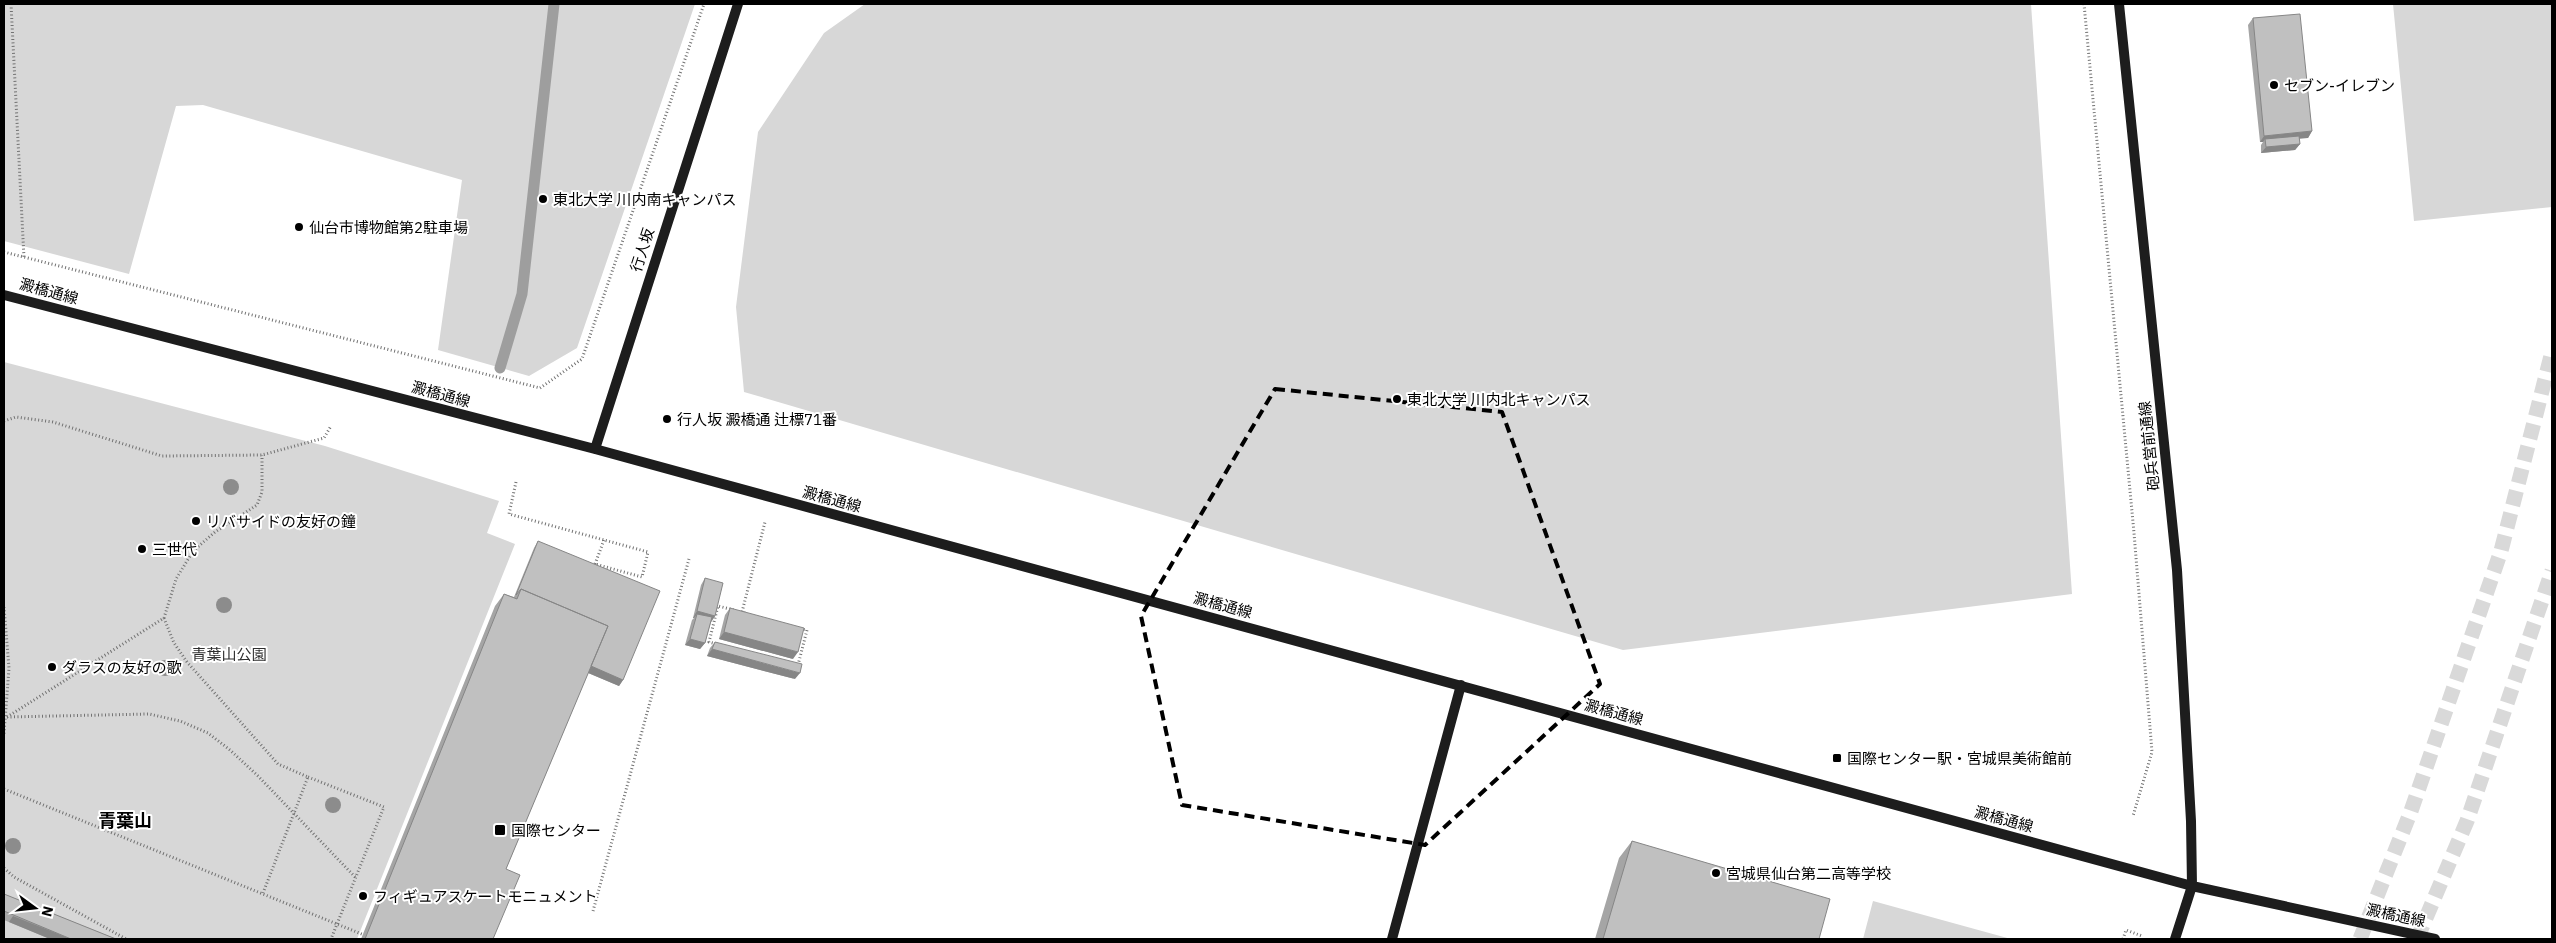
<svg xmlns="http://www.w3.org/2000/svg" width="2556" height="943" font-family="'IBM Plex Sans','Noto Sans JP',sans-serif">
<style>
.green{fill:#d7d7d7}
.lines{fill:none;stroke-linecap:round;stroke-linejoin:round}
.stream{stroke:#9e9e9e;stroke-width:11}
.highway-tunnel{stroke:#d9d9d9;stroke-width:15;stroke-dasharray:15 8;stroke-linecap:butt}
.path{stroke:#727272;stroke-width:3;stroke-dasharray:1 2.5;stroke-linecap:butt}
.secondary{stroke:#1d1d1d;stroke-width:10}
.tree{fill:#8c8c8c}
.wall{fill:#a5a5a5}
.shaded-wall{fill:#868686}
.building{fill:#c0c0c0;stroke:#868686}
.marked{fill:none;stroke:#000;stroke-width:4;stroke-dasharray:10 6;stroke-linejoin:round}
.poi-dot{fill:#000;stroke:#fff;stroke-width:2}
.labels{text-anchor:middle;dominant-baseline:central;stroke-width:4;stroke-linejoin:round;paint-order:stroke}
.poi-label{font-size:15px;fill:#000;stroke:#fff;text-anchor:start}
.street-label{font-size:15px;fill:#000;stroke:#fff}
.park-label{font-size:15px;fill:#2e2e2e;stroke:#fff}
.quarter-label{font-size:18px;font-weight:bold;fill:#000;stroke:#fff}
</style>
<rect width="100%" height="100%" fill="#fff"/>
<path class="green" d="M 4,4 L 695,4 L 577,348 L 529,376 L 438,350 L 462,180 L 203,105 L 176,106 L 129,274 L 4,241 Z
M 865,4 L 2031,4 L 2072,594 L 1623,650 L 744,392 L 736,307 L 758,132 L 824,33 Z
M 2393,4 L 2552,4 L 2552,207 L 2414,221 Z
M 4,362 L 325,446 L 499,501 L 487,533 L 515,544 L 357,939 L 4,939 Z
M 1873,901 L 2011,939 L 1863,939 Z"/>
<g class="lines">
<path class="stream" d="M 500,368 L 522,294 L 554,4"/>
<path class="highway-tunnel" d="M 2360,939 L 2411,811 L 2501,551 L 2552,352
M 2417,939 L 2467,821 L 2552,571"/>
<path class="path" d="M 11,4 L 24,258
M 2084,4 L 2134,533 L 2152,752 L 2133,816
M 4,252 L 540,388 L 582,359 L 704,4
M 4,421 L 16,417 L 53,422 L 162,456 L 262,455 L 324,438 L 331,426
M 516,482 L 509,514 L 648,552 L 642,577 L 595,564 L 594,567
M 595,564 L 604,540
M 4,607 L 9,668 L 4,734
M 745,613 L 742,612 L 765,522
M 164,618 L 174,643 L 187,662 L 278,764 L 308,777 L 263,893
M 716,644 L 709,642 L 718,606 L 734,610
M 798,665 L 807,630 L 801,629
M 7,717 L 149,714 L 180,721 L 208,733 L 230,750 L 258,776 L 356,878
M 7,717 L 164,618 L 176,579 L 193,551 L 215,532 L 257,505 L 262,492 L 262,455
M 308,777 L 384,807 L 331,939
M 4,789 L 364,935
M 4,868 L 14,877 L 126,939
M 593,911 L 689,559
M 2123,939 L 2126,930 L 2142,936"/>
<path class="secondary" d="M 2119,4 L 2177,570 L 2191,821 L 2192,886 L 2175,939
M 4,295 L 595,449 L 2192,886 L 2435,939
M 595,449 L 738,4
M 1392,939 L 1461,685"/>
</g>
<g class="tree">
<circle cx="231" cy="487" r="8"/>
<circle cx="224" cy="605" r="8"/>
<circle cx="165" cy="668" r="8"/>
<circle cx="333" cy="805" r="8"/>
<circle cx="13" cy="846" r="8"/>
</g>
<path class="wall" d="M 2253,18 L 2312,131 L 2308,138 L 2299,138 L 2300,144 L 2295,150 L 2261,153 L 2261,145 L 2263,142 L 2260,142 L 2248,25 Z
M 538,541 L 623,680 L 619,686 L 588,673 L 506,869 L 493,939 L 361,939 L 495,606 L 504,594 L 514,597 L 534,548 Z
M 705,578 L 715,616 L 711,622 L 705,643 L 700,649 L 685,645 L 692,620 L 694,618 L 693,618 L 701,585 Z
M 730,608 L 793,659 L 719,639 L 725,615 Z
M 715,642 L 795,679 L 707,656 L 710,648 Z
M 1632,841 L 1819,939 L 1595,939 L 1619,858 Z
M 4,894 L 116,939 L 50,939 L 4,920 Z"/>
<path class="shaded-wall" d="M 2312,131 L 2308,138 L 2265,142 L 2265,139 L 2263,142 L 2260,142 L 2264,136 Z
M 2300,144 L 2295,150 L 2261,153 L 2266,147 Z
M 697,611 L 715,616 L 711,622 L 697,614 L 694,618 L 693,618 Z
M 724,632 L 798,652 L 793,659 L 719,639 Z
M 690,639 L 705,643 L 700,649 L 685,645 Z
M 712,649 L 800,673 L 795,679 L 707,656 Z
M 591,666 L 623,680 L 619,686 L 586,672 Z
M 13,916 L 71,939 L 50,939 L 9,922 Z"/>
<path class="building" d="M 2300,14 L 2312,131 L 2264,136 L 2253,18 Z
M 2299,136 L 2300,144 L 2266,147 L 2265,139 Z
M 538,541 L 660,591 L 623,680 L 591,666 L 608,626 L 521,589 L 516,595 Z
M 705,578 L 723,583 L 715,616 L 697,611 Z
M 521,589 L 608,626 L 506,869 L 520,875 L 493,939 L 365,939 L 504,594 L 517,599 Z
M 730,608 L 804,628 L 798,652 L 724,632 Z
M 697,614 L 712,617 L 705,643 L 690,639 Z
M 715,642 L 802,664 L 800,673 L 712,649 Z
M 1632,841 L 1830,899 L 1819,939 L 1603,939 Z
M 4,894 L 116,939 L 71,939 L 4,911 Z"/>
<path class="marked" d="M 1275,389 L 1502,412 L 1600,684 L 1425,845 L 1182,805 L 1141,616 Z"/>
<g class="poi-dot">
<circle cx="2274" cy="85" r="5"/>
<circle cx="543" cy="199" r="5"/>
<circle cx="299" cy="227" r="5"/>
<circle cx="1397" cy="399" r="5"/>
<circle cx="667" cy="419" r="5"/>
<circle cx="196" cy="521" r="5"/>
<circle cx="142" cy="549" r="5"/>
<circle cx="52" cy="667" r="5"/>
<rect x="1832" y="753" width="10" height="10" rx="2.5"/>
<rect x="494" y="824" width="12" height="12" rx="2.5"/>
<circle cx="1716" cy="873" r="5"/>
<circle cx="363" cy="896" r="5"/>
</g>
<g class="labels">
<g class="poi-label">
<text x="2284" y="85">セブン-イレブン</text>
<text x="553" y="199">東北大学 川内南キャンパス</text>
<text x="309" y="227">仙台市博物館第2駐車場</text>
<text x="1407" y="399">東北大学 川内北キャンパス</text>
<text x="677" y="419">行人坂 澱橋通 辻標71番</text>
<text x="206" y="521">リバサイドの友好の鐘</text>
<text x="152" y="549">三世代</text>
<text x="62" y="667">ダラスの友好の歌</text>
<text x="1847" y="758">国際センター駅・宮城県美術館前</text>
<text x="511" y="830">国際センター</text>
<text x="1726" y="873">宮城県仙台第二高等学校</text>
<text x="373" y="896">フィギュアスケートモニュメント</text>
</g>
<g class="street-label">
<text transform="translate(642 250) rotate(-72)">行人坂</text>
<text transform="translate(49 291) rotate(15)">澱橋通線</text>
<text transform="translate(441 394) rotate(15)">澱橋通線</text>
<text transform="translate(2149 446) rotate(-96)">砲兵営前通線</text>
<text transform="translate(832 499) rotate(15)">澱橋通線</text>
<text transform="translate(1223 605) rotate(15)">澱橋通線</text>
<text transform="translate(1614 712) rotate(15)">澱橋通線</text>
<text transform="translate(2004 819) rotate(15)">澱橋通線</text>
<text transform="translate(2396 915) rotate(12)">澱橋通線</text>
</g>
<g class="park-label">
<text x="229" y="654">青葉山公園</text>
</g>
<g class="quarter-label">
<text x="125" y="820">青葉山</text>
</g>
</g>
<rect width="2556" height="943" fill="none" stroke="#000000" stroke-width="10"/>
<g transform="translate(35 908) rotate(105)" stroke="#ffffff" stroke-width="4" paint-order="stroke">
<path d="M0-4L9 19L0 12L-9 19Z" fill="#000000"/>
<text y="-8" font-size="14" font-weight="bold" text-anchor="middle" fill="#000000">N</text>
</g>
</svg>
